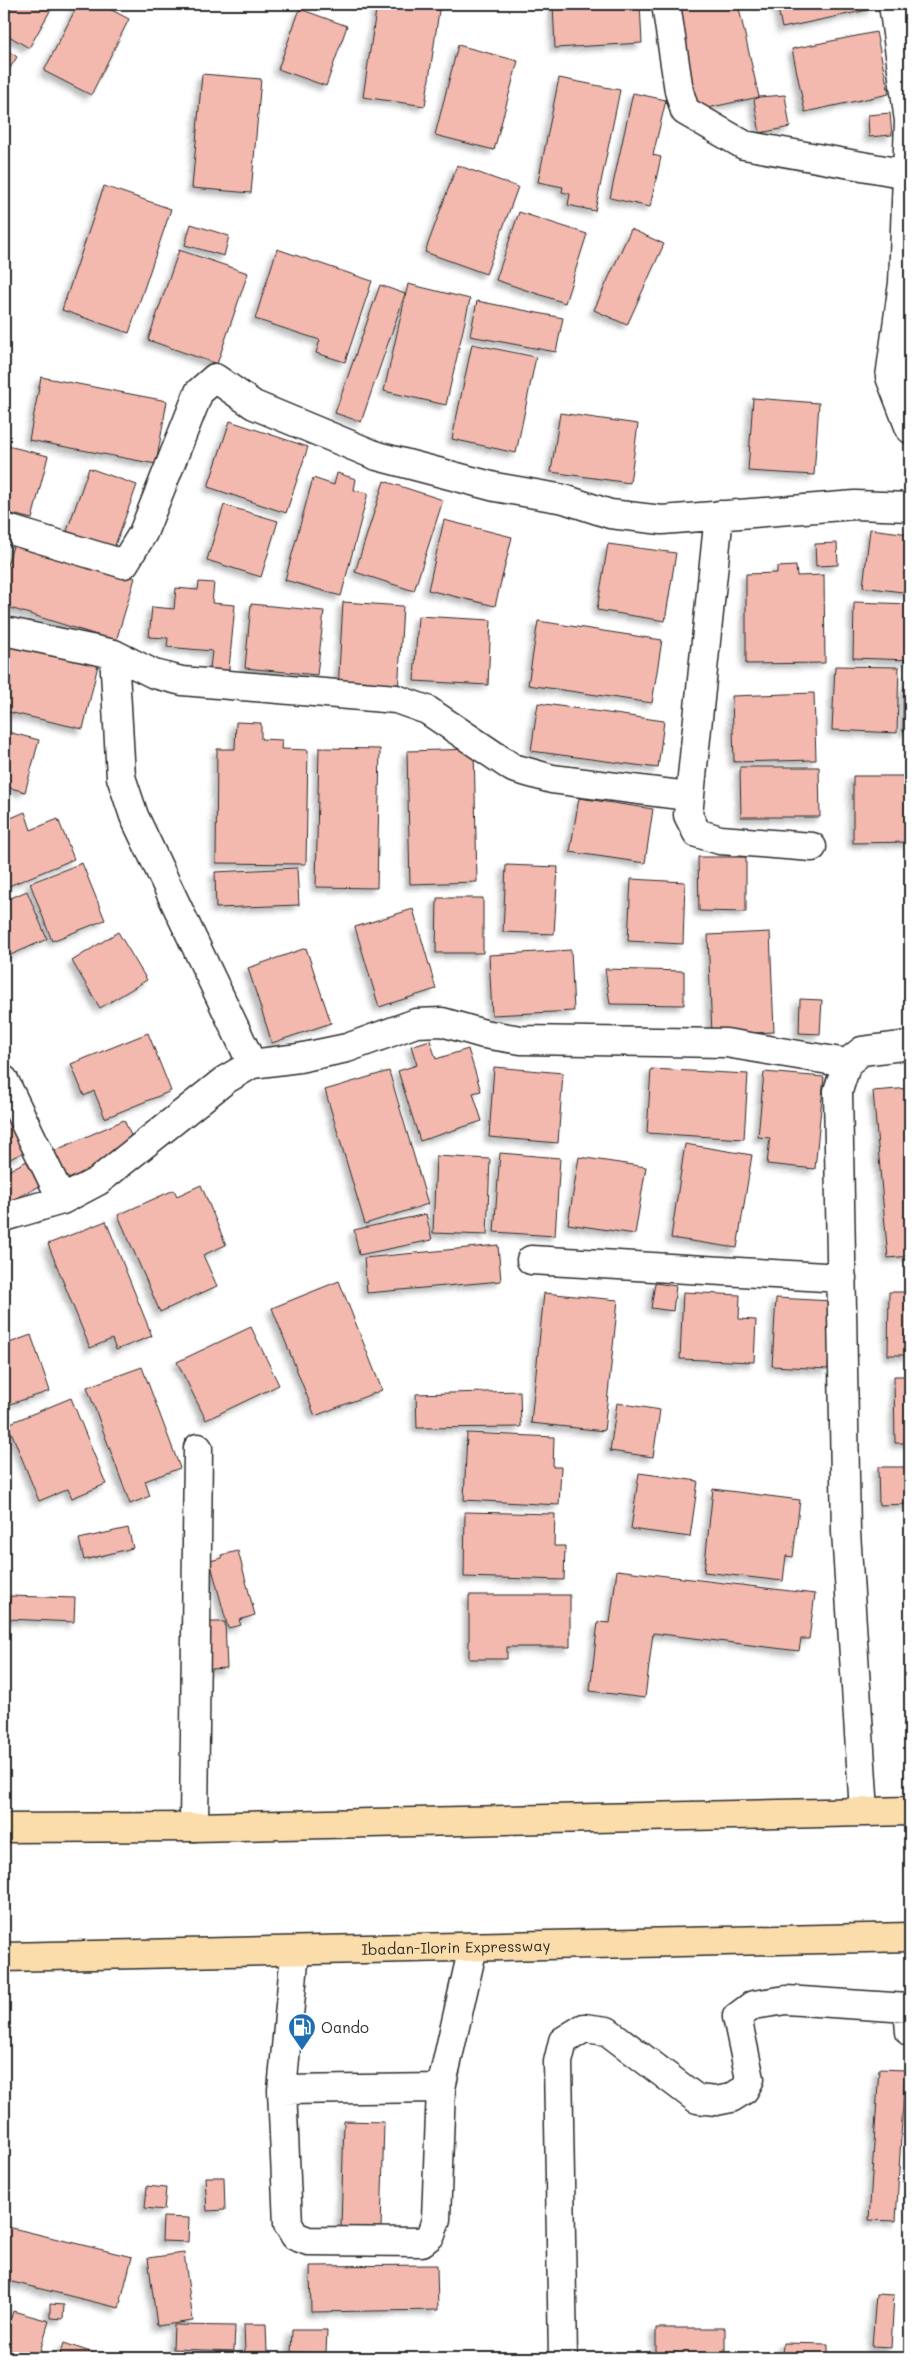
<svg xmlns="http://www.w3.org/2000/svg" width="914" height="2362" font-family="Mali,sans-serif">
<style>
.building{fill:#f3b9ae;stroke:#2b2b2b;filter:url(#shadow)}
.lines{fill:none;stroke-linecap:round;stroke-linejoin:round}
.minor-casing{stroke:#2b2b2b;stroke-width:31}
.highway-casing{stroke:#2b2b2b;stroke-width:31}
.minor{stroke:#fff;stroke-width:28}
.highway{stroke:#fbddab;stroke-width:28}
.labels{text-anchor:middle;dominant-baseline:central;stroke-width:4.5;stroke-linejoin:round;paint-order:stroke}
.street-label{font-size:15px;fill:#2b2b2b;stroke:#fff}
.poi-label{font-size:15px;fill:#2b2b2b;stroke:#fff;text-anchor:start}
</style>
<defs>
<filter id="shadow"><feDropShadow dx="-4.5" dy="4.5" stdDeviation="2.5" flood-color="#0004"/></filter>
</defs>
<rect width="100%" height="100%" fill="#fff"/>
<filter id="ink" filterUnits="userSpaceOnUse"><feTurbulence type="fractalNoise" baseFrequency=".02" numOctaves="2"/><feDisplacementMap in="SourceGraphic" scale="10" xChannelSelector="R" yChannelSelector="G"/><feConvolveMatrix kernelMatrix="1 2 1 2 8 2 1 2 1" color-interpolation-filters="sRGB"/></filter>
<g filter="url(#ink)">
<path class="building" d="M 4,4 L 54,4 L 29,48 L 4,33 Z
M 78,4 L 100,4 L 129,19 L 91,95 L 44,71 Z
M 377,4 L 440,4 L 425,106 L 363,97 Z
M 553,4 L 640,4 L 642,43 L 555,48 Z
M 669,4 L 738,4 L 759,97 L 693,111 Z
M 777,4 L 871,4 L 872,9 L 782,28 Z
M 300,9 L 347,26 L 326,86 L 278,69 Z
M 876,32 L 889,94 L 805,112 L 792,49 Z
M 458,45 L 518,61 L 494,150 L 435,135 Z
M 4,48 L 17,57 L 4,77 Z
M 202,74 L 261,79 L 251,193 L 192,188 Z
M 559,78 L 620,90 L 595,211 L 568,205 L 570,194 L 562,192 L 563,187 L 538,182 Z
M 633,93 L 666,100 L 653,155 L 661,157 L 650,207 L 610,198 Z
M 785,95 L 790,127 L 760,133 L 754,100 L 759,97 Z
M 890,113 L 892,135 L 869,137 L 868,115 Z
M 457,165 L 518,187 L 486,274 L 425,252 Z
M 104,186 L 171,209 L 129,333 L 62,310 Z
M 519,212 L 587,234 L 565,303 L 496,280 Z
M 191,224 L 229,236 L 224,256 L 185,245 Z
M 631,229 L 664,244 L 627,325 L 594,310 Z
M 277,249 L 372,281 L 345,362 L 316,353 L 320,340 L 255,319 Z
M 179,250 L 248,273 L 217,364 L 148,340 Z
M 408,284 L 470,299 L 446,405 L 384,391 Z
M 380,285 L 405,294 L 361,422 L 335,413 Z
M 477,301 L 563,318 L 556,352 L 470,336 Z
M 472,344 L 536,357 L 516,453 L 452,439 Z
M 41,377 L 167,401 L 156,464 L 29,440 Z
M 753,398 L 819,403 L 814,475 L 748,471 Z
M 560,413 L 638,424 L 630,483 L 551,472 Z
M 230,421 L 308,447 L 286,513 L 208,487 Z
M 4,445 L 48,456 L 32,519 L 4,512 Z
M 89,468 L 137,485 L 114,548 L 67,531 Z
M 337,473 L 356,479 L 354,490 L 368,493 L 341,596 L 285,580 L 313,478 L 334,485 Z
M 384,481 L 443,500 L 414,591 L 355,572 Z
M 224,505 L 278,521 L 261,577 L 207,560 Z
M 444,520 L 512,537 L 495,606 L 428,590 Z
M 870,529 L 910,534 L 910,593 L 863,587 Z
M 15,540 L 135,578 L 116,641 L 4,606 L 4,575 Z
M 837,543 L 838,565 L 816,566 L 815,544 Z
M 608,544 L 676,553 L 665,621 L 597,610 Z
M 796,566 L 797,576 L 824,575 L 825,663 L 746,664 L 746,574 L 777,573 L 777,567 Z
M 199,582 L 214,583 L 212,603 L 235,605 L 228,679 L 209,677 L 212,651 L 167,647 L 168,638 L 149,637 L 152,607 L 174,609 L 176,588 L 198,590 Z
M 343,602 L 403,606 L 398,693 L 338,690 Z
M 854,602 L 910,604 L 910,660 L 853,658 Z
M 251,604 L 324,611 L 317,675 L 245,668 Z
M 418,616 L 491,620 L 488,685 L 414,681 Z
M 538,621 L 662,640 L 652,703 L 528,685 Z
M 4,643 L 98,665 L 83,729 L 4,711 Z
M 835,666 L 899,667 L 897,733 L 832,730 Z
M 908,674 L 910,675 L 910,731 L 903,731 L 904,688 L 907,688 Z
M 814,693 L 816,760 L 734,762 L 732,696 Z
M 538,703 L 664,721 L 658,768 L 531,751 Z
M 236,722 L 261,723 L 261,739 L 282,740 L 281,749 L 308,750 L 306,864 L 216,863 L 217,749 L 235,749 Z
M 4,731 L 39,740 L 25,792 L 4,786 Z
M 319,748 L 380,749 L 377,888 L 316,887 Z
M 474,749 L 477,882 L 410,884 L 407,751 Z
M 740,767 L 819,767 L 820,817 L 741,817 Z
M 853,776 L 910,776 L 910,842 L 853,843 Z
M 579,798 L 653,809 L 645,863 L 570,852 Z
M 25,812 L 31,830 L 58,819 L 74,859 L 4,888 L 4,821 Z
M 698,857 L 746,857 L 746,912 L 699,911 Z
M 82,863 L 105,920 L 52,941 L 30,883 Z
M 506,865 L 558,867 L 554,934 L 503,932 Z
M 297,868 L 299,905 L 216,908 L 215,872 Z
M 631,879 L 685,882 L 683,944 L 628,941 Z
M 27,891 L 47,939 L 4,958 L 4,901 Z
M 437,898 L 483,898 L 483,953 L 436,953 Z
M 413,909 L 436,989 L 379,1007 L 355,927 Z
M 118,932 L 147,980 L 100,1008 L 72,961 Z
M 770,932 L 774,1032 L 712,1035 L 708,935 Z
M 306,948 L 331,1023 L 272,1043 L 248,968 Z
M 571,950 L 574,1011 L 492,1015 L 489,955 Z
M 605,969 L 684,971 L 684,1005 L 610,1004 Z
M 800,999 L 822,1000 L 820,1034 L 799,1033 Z
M 148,1033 L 171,1091 L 105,1118 L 94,1091 L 84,1096 L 71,1064 Z
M 430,1040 L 436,1059 L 468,1049 L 481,1091 L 473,1093 L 482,1121 L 420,1141 L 398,1071 L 417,1065 L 411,1046 Z
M 494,1067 L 563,1073 L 558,1143 L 489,1137 Z
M 651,1069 L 748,1074 L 744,1139 L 647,1133 Z
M 389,1071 L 428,1204 L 365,1224 L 325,1090 Z
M 764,1072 L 824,1077 L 815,1169 L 767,1164 L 770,1138 L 758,1137 Z
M 910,1088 L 910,1256 L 888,1258 L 873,1091 Z
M 4,1104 L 26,1151 L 4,1162 Z
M 124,1120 L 137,1149 L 66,1180 L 54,1151 Z
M 685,1144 L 752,1155 L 737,1248 L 671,1238 Z
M 500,1153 L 560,1158 L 555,1236 L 494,1232 Z
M 436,1156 L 490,1159 L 487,1235 L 433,1233 Z
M 579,1157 L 646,1167 L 635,1234 L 568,1224 Z
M 27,1161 L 40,1186 L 4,1204 L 4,1173 Z
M 201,1185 L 226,1245 L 203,1255 L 217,1286 L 160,1312 L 118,1215 L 174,1190 L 177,1196 Z
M 426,1214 L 432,1240 L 359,1255 L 354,1230 Z
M 106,1221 L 152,1336 L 116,1350 L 112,1339 L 90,1348 L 48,1244 Z
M 498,1245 L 501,1281 L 367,1293 L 364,1258 Z
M 339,1281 L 382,1390 L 315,1416 L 272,1308 Z
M 655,1283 L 676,1286 L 673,1311 L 651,1308 Z
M 683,1292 L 740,1295 L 739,1319 L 756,1320 L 754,1362 L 680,1359 Z
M 889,1292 L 910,1292 L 910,1355 L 888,1355 Z
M 544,1293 L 618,1300 L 604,1431 L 531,1423 Z
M 776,1298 L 832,1301 L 828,1369 L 772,1366 Z
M 251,1327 L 279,1385 L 206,1420 L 177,1362 Z
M 31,1335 L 50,1391 L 4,1406 L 4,1345 Z
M 142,1367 L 180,1468 L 145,1481 L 150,1496 L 130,1504 L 87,1387 Z
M 894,1376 L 910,1376 L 910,1443 L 895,1443 Z
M 520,1391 L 521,1427 L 417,1428 L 416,1394 Z
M 71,1398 L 106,1484 L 72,1498 L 68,1489 L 39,1501 L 8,1424 Z
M 617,1403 L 660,1410 L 653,1457 L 610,1451 Z
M 467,1433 L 554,1437 L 553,1467 L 561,1467 L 559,1505 L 464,1500 Z
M 878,1467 L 910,1467 L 910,1504 L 879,1505 Z
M 639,1473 L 698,1481 L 690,1537 L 631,1529 Z
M 713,1489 L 800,1500 L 793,1557 L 786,1556 L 783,1581 L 704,1572 Z
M 465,1512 L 555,1514 L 554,1546 L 565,1546 L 564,1580 L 464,1577 Z
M 128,1528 L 133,1548 L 84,1560 L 79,1539 Z
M 238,1551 L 255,1615 L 239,1620 L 241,1625 L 228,1628 L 210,1561 L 222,1558 L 221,1555 Z
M 617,1570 L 815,1594 L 809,1639 L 801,1639 L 799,1651 L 653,1633 L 645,1698 L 590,1691 L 598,1622 L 610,1623 Z
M 469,1595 L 570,1595 L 570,1647 L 507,1647 L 507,1659 L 469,1659 Z
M 10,1596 L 75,1598 L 74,1622 L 8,1619 Z
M 206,1622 L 225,1622 L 227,1668 L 209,1669 Z
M 879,2069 L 905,2070 L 896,2221 L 869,2220 Z
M 344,2121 L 384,2122 L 381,2229 L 341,2228 Z
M 205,2177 L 224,2177 L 225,2210 L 207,2211 Z
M 147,2186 L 166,2188 L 164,2210 L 145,2208 Z
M 163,2217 L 189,2218 L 188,2242 L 162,2241 Z
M 4,2226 L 132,2257 L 119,2308 L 4,2280 Z
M 184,2253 L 193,2321 L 157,2326 L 148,2258 Z
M 437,2265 L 438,2310 L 311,2312 L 310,2266 Z
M 876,2294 L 894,2295 L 891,2348 L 872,2347 Z
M 50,2304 L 64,2305 L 63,2319 L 50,2318 Z
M 13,2311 L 49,2321 L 38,2358 L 4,2358 L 4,2343 Z
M 244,2324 L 266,2324 L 267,2352 L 245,2352 Z
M 174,2325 L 235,2326 L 234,2351 L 173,2349 Z
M 656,2328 L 725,2328 L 725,2358 L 656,2358 Z
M 292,2330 L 327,2330 L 326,2353 L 291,2352 Z
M 64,2343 L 108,2358 L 59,2358 Z
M 783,2343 L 828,2344 L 828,2357 L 871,2358 L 782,2358 Z
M 316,2356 L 316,2358 L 298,2358 L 298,2357 Z"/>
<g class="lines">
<g class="minor-casing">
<path id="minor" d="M 666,4 L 679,91 L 685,111 L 744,145 L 907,174
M 893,4 L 909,121 L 903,283 L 890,377 L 910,429
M 719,515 L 688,815 L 697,833 L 720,840 L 812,847
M 4,528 L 124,564 L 143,533 L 199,392 L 215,378 L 254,405 L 377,456 L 495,487 L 564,499 L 610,514 L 662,520 L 855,505 L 910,507
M 4,631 L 114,654 L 154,674 L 182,681 L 396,699 L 427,710 L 513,768 L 552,779 L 688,796
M 114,654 L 121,777 L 134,816 L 252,1064
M 4,1080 L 62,1200
M 4,1217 L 62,1200 L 98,1181 L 225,1080 L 252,1064 L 299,1058 L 347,1048 L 416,1023 L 442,1022 L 484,1034 L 521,1040 L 726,1043 L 847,1063
M 531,1260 L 842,1278
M 864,1811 L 846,1532 L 838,1091 L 847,1063 L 862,1051 L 910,1045
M 194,1827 L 198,1448
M 295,1952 L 282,2090 L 441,2088 L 473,1947
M 282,2090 L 288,2224 L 295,2236 L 308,2241 L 422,2242 L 431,2235 L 436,2219 L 441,2088
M 563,2358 L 558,2062 L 563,2041 L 584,2028 L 607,2031 L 697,2099 L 716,2101 L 731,2098 L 744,2090 L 750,2079 L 737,2017 L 753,2005 L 786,2000 L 908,2008 L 910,2032"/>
</g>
<g class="highway-casing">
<g id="highway">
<path d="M 4,1828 L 194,1827 L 910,1811"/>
<path id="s1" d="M 4,1957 L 910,1937"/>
</g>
</g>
<use href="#minor" class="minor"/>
<use href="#highway" class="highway"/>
</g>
</g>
<defs>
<g id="fuel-pin" transform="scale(1.4375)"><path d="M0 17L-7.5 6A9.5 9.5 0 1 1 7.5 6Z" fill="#1f6fb2" stroke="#fff"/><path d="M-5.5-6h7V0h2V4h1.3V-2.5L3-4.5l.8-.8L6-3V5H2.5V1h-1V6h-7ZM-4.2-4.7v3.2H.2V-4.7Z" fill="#fff"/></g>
</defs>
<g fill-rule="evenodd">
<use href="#fuel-pin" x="302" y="2027"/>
</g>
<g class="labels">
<g class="street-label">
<text stroke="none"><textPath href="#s1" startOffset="452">Ibadan-Ilorin Expressway</textPath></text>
</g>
<g class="poi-label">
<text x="321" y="2027">Oando</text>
</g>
</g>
<rect width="914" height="2362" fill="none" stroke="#fff" stroke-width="20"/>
<rect x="10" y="10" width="894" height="2342" fill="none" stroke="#2b2b2b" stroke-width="2" filter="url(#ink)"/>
</svg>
